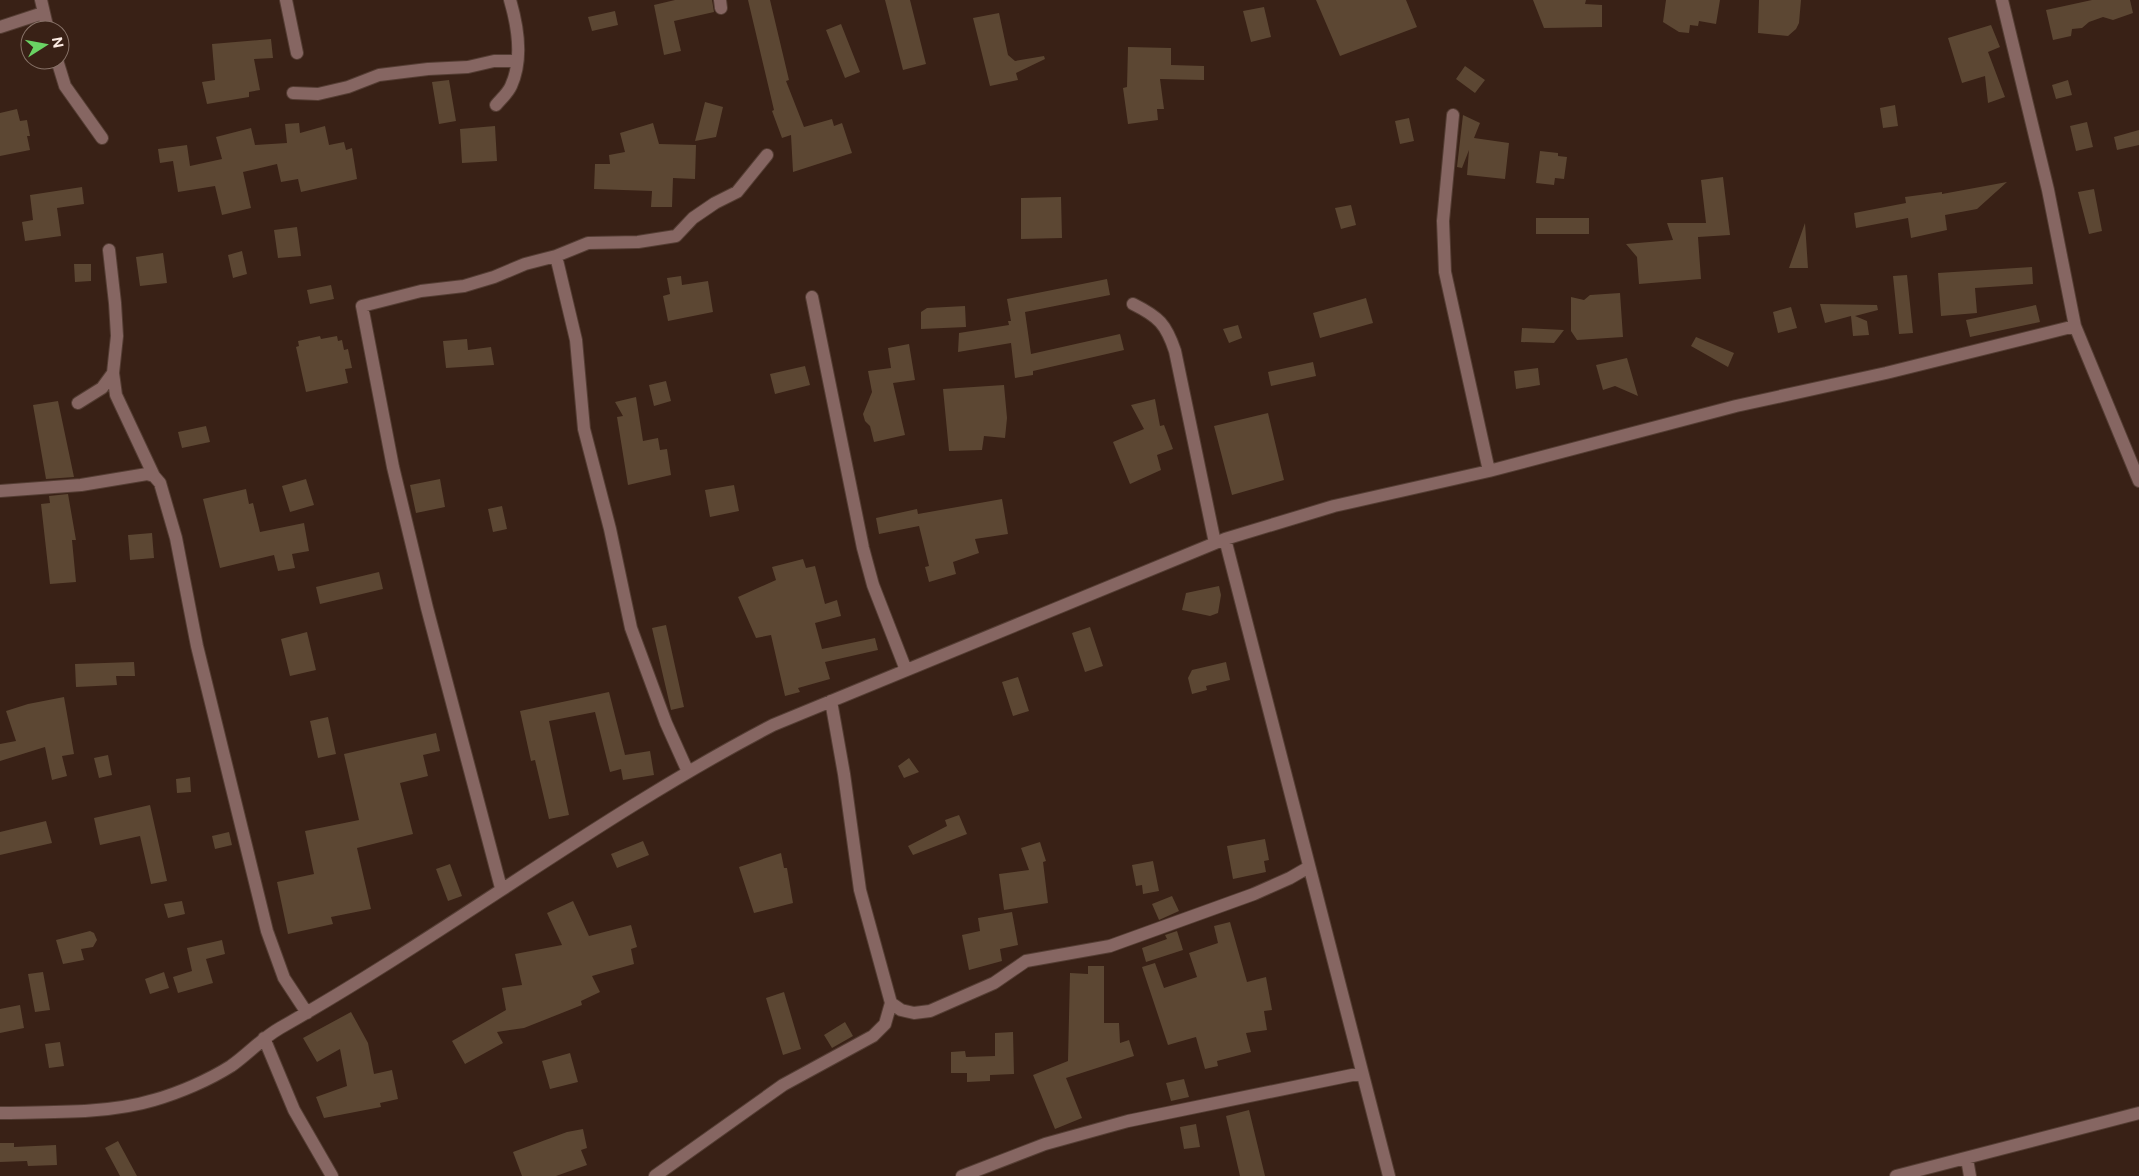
<svg xmlns="http://www.w3.org/2000/svg" width="2139" height="1176" font-family="'Public Sans',sans-serif">
<style>
.building{fill:#5c4733}
.lines{fill:none;stroke-linecap:round;stroke-linejoin:round}
.street-casing{stroke:#543d33;stroke-width:14}
.street{stroke:#866662;stroke-width:12}
</style>
<rect width="100%" height="100%" fill="#392116"/>
<path class="building" d="M 675,0 L 712,0 L 714,12 L 674,21 L 681,51 L 664,55 L 654,5 Z
M 748,0 L 770,0 L 789,80 L 786,81 L 804,127 L 832,119 L 834,126 L 842,123 L 852,153 L 793,172 L 791,135 L 782,138 L 772,111 L 774,110 Z
M 885,0 L 910,0 L 926,64 L 903,70 Z
M 1316,0 L 1406,0 L 1417,27 L 1340,56 Z
M 1533,0 L 1586,0 L 1585,4 L 1602,5 L 1602,27 L 1544,28 Z
M 1666,0 L 1720,0 L 1716,24 L 1699,21 L 1698,26 L 1690,25 L 1689,33 L 1679,32 L 1663,22 Z
M 1759,0 L 1801,0 L 1799,23 L 1796,29 L 1788,36 L 1758,33 Z
M 2092,0 L 2130,0 L 2133,13 L 2113,20 L 2103,17 L 2089,22 L 2082,28 L 2072,29 L 2071,36 L 2053,40 L 2046,10 Z
M 1264,7 L 1271,37 L 1251,42 L 1243,11 Z
M 615,11 L 618,25 L 592,31 L 588,17 Z
M 999,13 L 1008,55 L 1015,61 L 1044,56 L 1045,59 L 1016,73 L 1018,80 L 990,86 L 973,18 Z
M 841,24 L 860,72 L 845,78 L 826,30 Z
M 1991,25 L 2000,47 L 1988,52 L 2005,97 L 1988,103 L 1985,76 L 1962,83 L 1948,38 Z
M 271,39 L 273,58 L 254,59 L 260,90 L 249,92 L 249,97 L 207,104 L 202,82 L 215,80 L 212,44 Z
M 1128,47 L 1171,48 L 1171,65 L 1204,66 L 1204,80 L 1160,79 L 1164,109 L 1157,109 L 1158,120 L 1128,124 L 1123,88 L 1127,87 Z
M 1465,66 L 1485,80 L 1475,93 L 1456,79 Z
M 449,80 L 456,121 L 439,124 L 432,82 Z
M 2068,80 L 2072,95 L 2056,99 L 2052,85 Z
M 705,102 L 723,107 L 716,137 L 695,141 Z
M 1895,105 L 1898,126 L 1883,128 L 1880,108 Z
M 17,109 L 20,121 L 27,120 L 30,136 L 27,136 L 30,150 L 0,156 L 0,113 Z
M 1463,115 L 1480,123 L 1474,138 L 1509,143 L 1505,179 L 1467,175 L 1469,150 L 1462,168 L 1457,167 Z
M 1409,118 L 1414,141 L 1400,144 L 1395,121 Z
M 2087,122 L 2093,147 L 2076,151 L 2070,126 Z
M 299,123 L 300,133 L 325,126 L 329,145 L 344,142 L 346,150 L 352,148 L 357,179 L 301,192 L 298,179 L 281,182 L 277,164 L 243,172 L 251,208 L 222,215 L 215,186 L 178,192 L 173,161 L 160,163 L 158,149 L 187,145 L 190,166 L 222,159 L 216,137 L 251,128 L 255,145 L 287,143 L 285,124 Z
M 653,123 L 659,144 L 696,145 L 695,179 L 673,178 L 672,207 L 651,207 L 652,191 L 594,189 L 595,164 L 610,164 L 609,155 L 625,152 L 620,133 Z
M 495,126 L 497,161 L 462,163 L 460,129 Z
M 2139,130 L 2139,145 L 2117,150 L 2114,137 Z
M 1540,151 L 1558,153 L 1558,156 L 1567,157 L 1564,179 L 1555,178 L 1554,185 L 1536,183 Z
M 1723,177 L 1730,235 L 1698,237 L 1701,279 L 1639,284 L 1637,257 L 1626,244 L 1673,240 L 1667,223 L 1706,223 L 1701,180 Z
M 2007,182 L 1977,209 L 1945,215 L 1947,230 L 1911,238 L 1908,218 L 1856,228 L 1854,213 L 1906,203 L 1905,197 L 1942,192 L 1942,194 Z
M 82,187 L 84,204 L 57,208 L 61,236 L 25,241 L 22,222 L 33,220 L 30,195 Z
M 2094,189 L 2102,231 L 2089,234 L 2078,192 Z
M 1061,197 L 1062,238 L 1021,239 L 1021,198 Z
M 1351,205 L 1356,225 L 1341,229 L 1335,208 Z
M 1536,218 L 1589,218 L 1589,234 L 1536,234 Z
M 1805,223 L 1808,268 L 1789,268 Z
M 297,227 L 301,256 L 278,258 L 274,230 Z
M 242,251 L 247,274 L 233,278 L 228,255 Z
M 163,253 L 167,283 L 140,286 L 136,257 Z
M 74,264 L 91,264 L 91,281 L 75,282 Z
M 2032,267 L 2033,284 L 1975,288 L 1977,313 L 1941,316 L 1938,273 Z
M 1907,275 L 1913,333 L 1899,334 L 1893,276 Z
M 681,276 L 682,285 L 708,281 L 713,312 L 668,321 L 663,296 L 670,294 L 667,278 Z
M 1107,279 L 1110,295 L 1025,312 L 1031,354 L 1120,334 L 1124,350 L 1033,371 L 1033,375 L 1015,378 L 1011,343 L 958,352 L 959,333 L 1009,325 L 1008,321 L 1011,321 L 1007,299 Z
M 331,285 L 334,299 L 310,304 L 307,290 Z
M 1620,293 L 1623,337 L 1577,340 L 1571,331 L 1571,297 L 1584,300 L 1590,295 Z
M 1366,298 L 1373,323 L 1320,338 L 1313,313 Z
M 1820,304 L 1877,305 L 1878,310 L 1855,316 L 1867,321 L 1869,335 L 1853,336 L 1851,316 L 1825,323 Z
M 2036,305 L 2040,322 L 1970,337 L 1966,320 Z
M 965,306 L 966,327 L 921,329 L 921,312 L 927,308 Z
M 1791,307 L 1797,328 L 1778,333 L 1773,312 Z
M 1238,325 L 1242,338 L 1229,343 L 1223,329 Z
M 1522,328 L 1564,330 L 1554,343 L 1521,342 Z
M 320,336 L 321,339 L 337,336 L 338,341 L 342,340 L 344,350 L 348,349 L 352,368 L 345,369 L 348,383 L 306,392 L 296,347 L 299,346 L 298,341 Z
M 1696,337 L 1734,353 L 1728,367 L 1691,346 Z
M 467,339 L 468,350 L 491,347 L 494,365 L 446,368 L 443,341 Z
M 909,344 L 915,380 L 893,383 L 905,435 L 874,442 L 870,426 L 865,421 L 863,414 L 872,392 L 868,371 L 891,368 L 888,348 Z
M 1627,358 L 1638,396 L 1615,386 L 1603,390 L 1596,365 Z
M 1313,362 L 1316,376 L 1271,386 L 1268,372 Z
M 805,366 L 810,385 L 775,394 L 770,374 Z
M 1538,368 L 1540,385 L 1516,389 L 1514,371 Z
M 666,381 L 671,401 L 654,406 L 649,385 Z
M 1004,385 L 1007,418 L 1005,438 L 984,436 L 982,450 L 949,451 L 943,389 Z
M 636,397 L 643,441 L 658,438 L 660,450 L 667,449 L 671,475 L 628,485 L 617,417 L 623,416 L 615,402 Z
M 1155,399 L 1160,426 L 1164,425 L 1173,449 L 1157,455 L 1161,470 L 1130,484 L 1113,442 L 1144,429 L 1131,405 Z
M 58,401 L 74,477 L 46,479 L 33,405 Z
M 1268,413 L 1284,480 L 1232,495 L 1214,426 Z
M 206,426 L 210,442 L 182,448 L 178,432 Z
M 306,479 L 314,505 L 290,512 L 282,486 Z
M 440,479 L 445,507 L 416,513 L 410,485 Z
M 734,485 L 739,511 L 710,517 L 705,490 Z
M 246,489 L 249,504 L 253,503 L 260,532 L 304,523 L 309,551 L 292,554 L 295,568 L 278,571 L 274,555 L 220,568 L 203,499 Z
M 68,494 L 76,540 L 72,540 L 76,582 L 50,584 L 41,504 L 50,503 L 49,496 Z
M 1002,499 L 1008,534 L 975,539 L 979,553 L 953,562 L 956,574 L 929,582 L 925,567 L 929,566 L 919,526 L 879,534 L 876,518 L 917,509 L 918,514 Z
M 502,506 L 507,529 L 493,532 L 488,509 Z
M 152,533 L 154,558 L 130,560 L 128,535 Z
M 803,559 L 806,568 L 815,566 L 825,604 L 837,600 L 841,616 L 815,623 L 822,649 L 875,638 L 878,650 L 825,662 L 830,679 L 798,688 L 800,692 L 785,696 L 771,635 L 756,638 L 738,597 L 776,580 L 772,567 Z
M 379,572 L 383,589 L 320,604 L 316,587 Z
M 1219,586 L 1221,595 L 1218,613 L 1210,616 L 1182,610 L 1186,593 Z
M 666,625 L 684,707 L 671,710 L 652,628 Z
M 1090,627 L 1103,666 L 1085,672 L 1072,633 Z
M 307,632 L 316,670 L 290,676 L 281,639 Z
M 134,662 L 135,676 L 116,676 L 117,685 L 76,687 L 75,664 Z
M 1226,662 L 1230,680 L 1206,686 L 1207,690 L 1192,694 L 1188,678 L 1192,670 Z
M 1018,677 L 1029,711 L 1013,716 L 1002,682 Z
M 609,692 L 625,755 L 650,751 L 654,775 L 623,780 L 621,769 L 610,772 L 595,712 L 549,721 L 569,815 L 549,819 L 535,760 L 531,761 L 520,711 Z
M 64,697 L 74,754 L 62,756 L 67,776 L 52,780 L 45,747 L 0,761 L 0,744 L 16,741 L 6,711 L 28,704 Z
M 328,717 L 336,754 L 318,758 L 310,721 Z
M 436,733 L 440,751 L 423,755 L 428,776 L 400,783 L 413,834 L 357,848 L 371,909 L 331,917 L 333,924 L 288,934 L 277,882 L 314,874 L 305,831 L 359,820 L 344,754 Z
M 108,755 L 112,775 L 99,778 L 94,758 Z
M 909,758 L 919,772 L 904,778 L 898,766 Z
M 190,777 L 191,792 L 177,793 L 176,779 Z
M 150,805 L 167,881 L 151,884 L 140,836 L 100,845 L 94,818 Z
M 959,815 L 967,834 L 913,855 L 908,846 L 947,826 L 945,820 Z
M 46,821 L 52,843 L 0,855 L 0,832 Z
M 229,832 L 232,845 L 215,849 L 212,836 Z
M 1265,839 L 1269,860 L 1264,861 L 1266,872 L 1233,879 L 1227,846 Z
M 643,841 L 649,855 L 617,868 L 611,854 Z
M 1040,842 L 1046,861 L 1043,862 L 1048,903 L 1004,910 L 999,874 L 1029,870 L 1021,848 Z
M 781,853 L 784,868 L 787,868 L 793,903 L 754,913 L 739,867 Z
M 1153,861 L 1159,891 L 1143,894 L 1142,885 L 1136,886 L 1132,865 Z
M 450,864 L 462,896 L 448,901 L 436,869 Z
M 1172,896 L 1179,911 L 1159,920 L 1152,904 Z
M 182,901 L 185,914 L 168,918 L 164,904 Z
M 573,901 L 589,936 L 631,925 L 637,947 L 631,949 L 634,964 L 592,976 L 600,992 L 581,1001 L 582,1005 L 524,1028 L 497,1032 L 503,1043 L 465,1064 L 452,1041 L 506,1010 L 502,988 L 522,985 L 515,954 L 562,945 L 547,913 Z
M 1012,912 L 1018,945 L 1000,949 L 1002,961 L 969,970 L 962,935 L 980,931 L 978,918 Z
M 1230,922 L 1247,982 L 1266,977 L 1272,1010 L 1264,1011 L 1267,1030 L 1246,1033 L 1251,1052 L 1217,1061 L 1218,1066 L 1205,1069 L 1196,1037 L 1168,1045 L 1142,967 L 1155,963 L 1164,988 L 1197,977 L 1189,953 L 1218,943 L 1214,926 Z
M 90,931 L 94,933 L 97,940 L 93,947 L 81,949 L 84,960 L 63,964 L 56,940 Z
M 1177,931 L 1183,950 L 1146,962 L 1142,948 L 1167,939 L 1165,935 Z
M 222,940 L 225,954 L 206,959 L 213,983 L 178,993 L 173,977 L 192,971 L 187,948 Z
M 1088,966 L 1104,966 L 1104,1023 L 1119,1023 L 1120,1043 L 1129,1040 L 1134,1056 L 1066,1078 L 1082,1118 L 1055,1129 L 1033,1075 L 1068,1061 L 1070,973 L 1088,974 Z
M 43,972 L 50,1010 L 35,1012 L 28,974 Z
M 164,972 L 169,988 L 150,994 L 145,979 Z
M 784,992 L 801,1049 L 783,1055 L 766,998 Z
M 20,1005 L 24,1028 L 0,1033 L 0,1009 Z
M 351,1012 L 368,1043 L 374,1074 L 392,1070 L 398,1099 L 380,1103 L 381,1107 L 324,1118 L 316,1097 L 347,1086 L 340,1049 L 317,1062 L 303,1038 Z
M 845,1022 L 853,1036 L 832,1048 L 824,1035 Z
M 1013,1032 L 1014,1074 L 990,1075 L 990,1081 L 967,1082 L 967,1073 L 951,1073 L 951,1052 L 965,1051 L 966,1057 L 995,1056 L 995,1033 Z
M 60,1042 L 64,1066 L 49,1068 L 45,1044 Z
M 570,1053 L 578,1082 L 550,1089 L 542,1061 Z
M 1184,1079 L 1189,1097 L 1171,1101 L 1166,1083 Z
M 1249,1110 L 1265,1176 L 1240,1176 L 1226,1116 Z
M 1196,1124 L 1200,1147 L 1184,1149 L 1180,1127 Z
M 583,1129 L 587,1148 L 581,1150 L 587,1165 L 556,1176 L 522,1176 L 513,1152 L 567,1132 Z
M 118,1141 L 137,1176 L 120,1176 L 105,1148 Z
M 0,1143 L 14,1143 L 14,1147 L 56,1145 L 57,1165 L 28,1166 L 27,1161 L 0,1162 Z"/>
<g class="lines">
<g class="street-casing">
<path id="street" d="M 41,0 L 48,30
M 286,0 L 297,53
M 720,0 L 721,8
M 2002,0 L 2048,190 L 2075,326 L 2139,481
M 0,27 L 43,13
M 57,60 L 65,86 L 102,138
M 293,93 L 318,94 L 348,87 L 379,75 L 428,69 L 468,67 L 494,61 L 517,61
M 496,105 C 501,99 508,93 511,86 C 523,60 518,27 510,0
M 1453,115 L 1443,221 L 1445,272 L 1489,471
M 109,250 L 115,303 L 117,336 L 113,373 L 116,395 L 154,476
M 812,297 L 863,548 L 873,585 L 906,670
M 1133,304 C 1159,317 1166,324 1175,351 L 1215,543
M 78,403 L 102,388 L 113,373
M 0,491 L 81,485 L 147,474 L 154,476 L 160,483 L 176,538 L 197,646 L 267,931 L 284,978 L 307,1013
M 1225,539 L 1389,1176
M 688,772 L 666,723 L 631,628 L 610,529 L 584,429 L 576,340 L 556,256 L 588,243 L 638,242 L 676,236 L 693,218 L 715,203 L 737,192 L 767,155
M 501,888 L 427,608 L 393,467 L 362,306 L 421,291 L 464,286 L 494,277 L 525,264 L 556,256
M 891,1003 L 901,1010 L 914,1013 L 930,1011 L 994,983 L 1026,961 L 1110,946 L 1254,894 L 1290,878 L 1309,867
M 264,1038 L 294,1110 L 332,1176
M 0,1113 C 48,1112 108,1114 154,1100 C 179,1093 209,1080 231,1066 C 248,1054 261,1039 280,1028 C 448,933 602,814 773,725 L 1225,539 L 1334,506 L 1489,471 L 1736,406 L 1886,373 L 2075,326
M 1967,1159 L 1970,1176
M 655,1176 L 783,1085 L 873,1036 L 885,1024 L 891,1003 L 860,890 L 844,774 L 831,701
M 962,1176 L 1045,1144 L 1128,1121 L 1362,1073
M 1896,1176 L 2139,1113"/>
</g>
<use href="#street" class="street"/>
</g>
<g transform="translate(45 45) rotate(79)"><circle r="24" fill="#392116" stroke="#877268"/>
<path d="M0-4L9 19L0 12L-9 19Z" fill="#6ad364"/>
<text y="-8" font-size="14" font-weight="bold" text-anchor="middle" fill="#fcebe3">N</text>
</g>
</svg>
